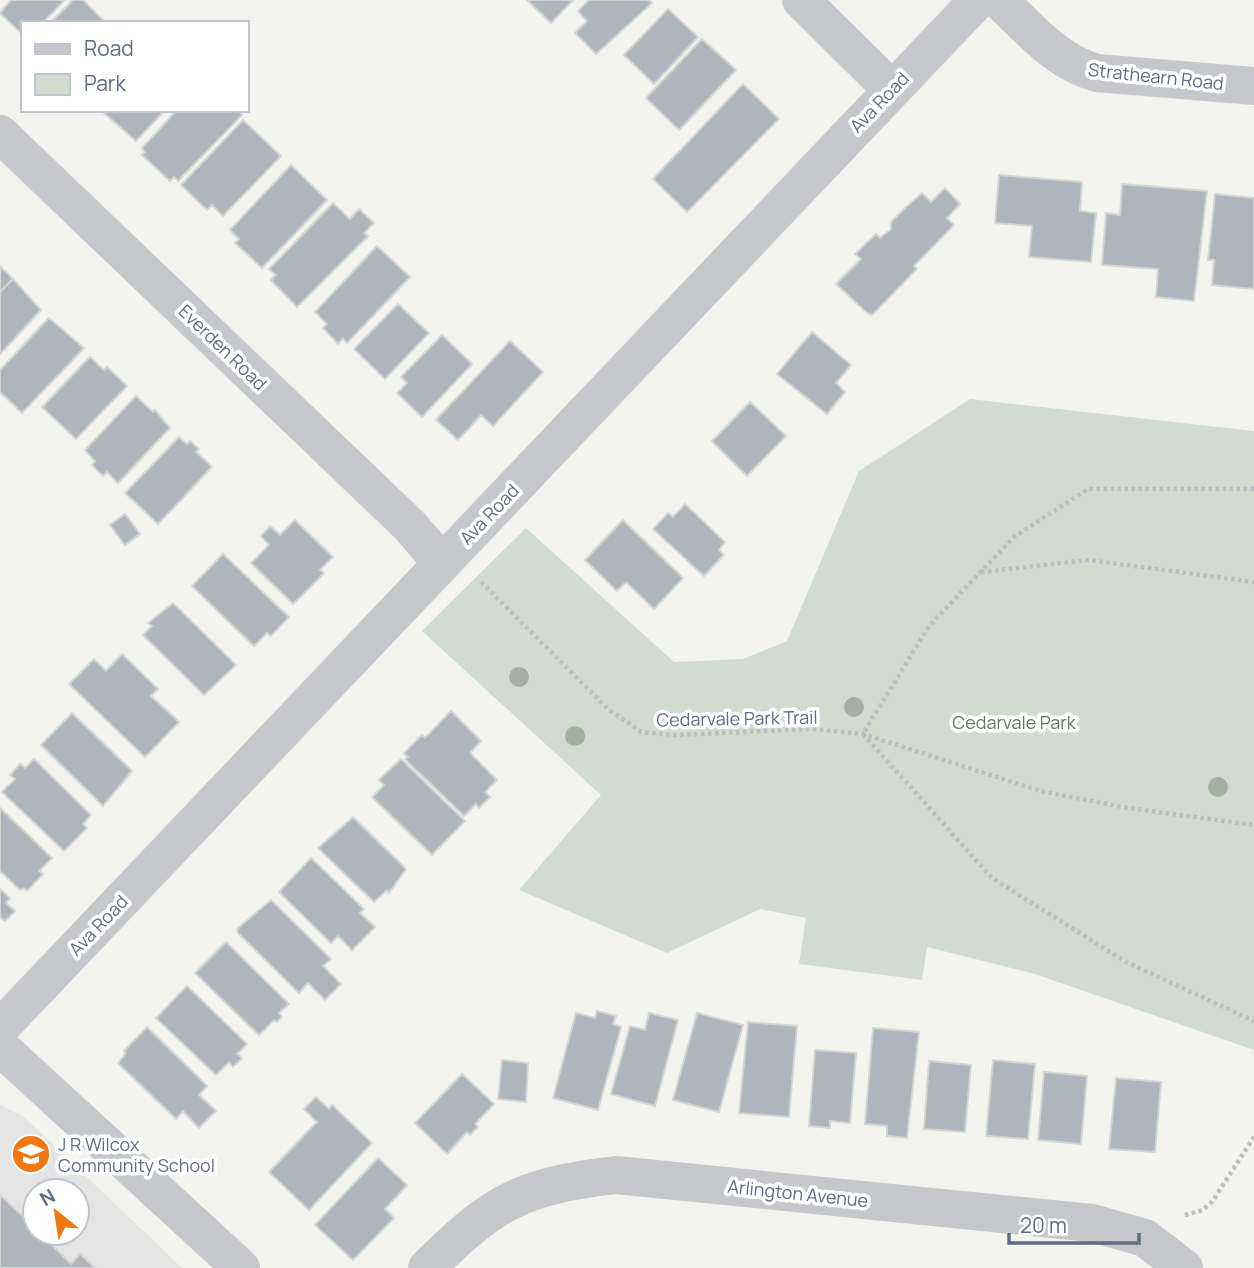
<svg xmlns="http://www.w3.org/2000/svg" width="1254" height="1268" font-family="Manrope,sans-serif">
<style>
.built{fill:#e3e4e3;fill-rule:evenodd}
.green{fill:#d2dbd0}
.building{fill:#afb5bc;stroke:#d4d5d2;stroke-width:2}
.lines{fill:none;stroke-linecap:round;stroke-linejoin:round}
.path{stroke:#bcbdc0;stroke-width:4.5;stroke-dasharray:3.5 3.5;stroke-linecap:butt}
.minor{stroke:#c5c7cb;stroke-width:38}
.tree{fill:#a2b0a0}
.labels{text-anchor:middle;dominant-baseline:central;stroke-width:7;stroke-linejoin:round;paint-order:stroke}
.street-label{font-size:18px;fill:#606c83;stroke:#fff}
.park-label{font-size:18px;fill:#607960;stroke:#fff}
.poi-label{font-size:18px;fill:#606c83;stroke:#fff;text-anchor:start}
</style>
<rect width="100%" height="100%" fill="#f3f4ef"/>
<path class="built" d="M 0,1105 L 24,1117 L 182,1268 L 0,1268 ZM 35,1191 L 77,1191 L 77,1233 L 35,1233 Z"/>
<path class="green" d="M 970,399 L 1254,431 L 1254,1050 L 1035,974 L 927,947 L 922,980 L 799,964 L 806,918 L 760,909 L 667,953 L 519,890 L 601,795 L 422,631 L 526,528 L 674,662 L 743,659 L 787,641 L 859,471 Z"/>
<path class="building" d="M 11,0 L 65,0 L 42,23 L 23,23 L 23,35 L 0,13 Z
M 73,0 L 83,0 L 106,23 L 50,23 Z
M 527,0 L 573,0 L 551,23 Z
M 589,0 L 649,0 L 652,3 L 596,54 L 575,33 L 587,21 L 578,11 Z
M 668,9 L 698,37 L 654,84 L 624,55 Z
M 702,39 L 736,70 L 679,130 L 646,98 Z
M 743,84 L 779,119 L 687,212 L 653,179 Z
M 106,110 L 165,110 L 136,141 L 104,113 Z
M 177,110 L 238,110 L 242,115 L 178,181 L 174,177 L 170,181 L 142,155 L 145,152 L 142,148 Z
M 243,120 L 281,156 L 223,216 L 212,205 L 207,210 L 181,185 Z
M 291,165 L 327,200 L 262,268 L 235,243 L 239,239 L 230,230 Z
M 999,175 L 1082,182 L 1080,211 L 1096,213 L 1091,262 L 1029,257 L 1032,226 L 995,223 Z
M 1122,184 L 1207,191 L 1194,301 L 1156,297 L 1158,269 L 1102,265 L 1106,213 L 1120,215 Z
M 945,188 L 960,204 L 947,218 L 954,225 L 914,266 L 917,269 L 872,315 L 867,313 L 836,284 L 861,259 L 855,254 L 876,234 L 880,238 L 891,229 L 891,222 L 905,208 L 922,193 L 931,202 Z
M 1215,194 L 1254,198 L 1254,289 L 1212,285 L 1214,260 L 1208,260 Z
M 333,203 L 350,219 L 359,209 L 374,223 L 364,233 L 368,236 L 297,307 L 271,280 L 276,275 L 269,269 Z
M 377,246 L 410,277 L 347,343 L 343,338 L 338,344 L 323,328 L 327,324 L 315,312 Z
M 0,266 L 13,279 L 0,292 Z
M 13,279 L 41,310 L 0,354 L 0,292 Z
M 398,304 L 429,333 L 385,379 L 354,349 Z
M 49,318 L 84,348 L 22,413 L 0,392 L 0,370 Z
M 812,332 L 851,365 L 836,383 L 845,392 L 827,414 L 777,374 Z
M 442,335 L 472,364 L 422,417 L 397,393 L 407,383 L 401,377 Z
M 510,341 L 543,372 L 493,426 L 481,415 L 458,440 L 436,420 Z
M 90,357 L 104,370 L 107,367 L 127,386 L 76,439 L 42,407 Z
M 136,396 L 153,412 L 155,410 L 170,428 L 118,483 L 107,472 L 103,476 L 92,465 L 95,461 L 85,450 Z
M 750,402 L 786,436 L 747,476 L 712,441 Z
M 179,437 L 187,444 L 190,441 L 199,449 L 196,452 L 212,467 L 158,524 L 125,493 Z
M 685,504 L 725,542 L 719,550 L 724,555 L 704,576 L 653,529 L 668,513 L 673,517 Z
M 125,514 L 140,534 L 125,545 L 110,525 Z
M 295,520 L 333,557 L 320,570 L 324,573 L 293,604 L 251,563 L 269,545 L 261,536 L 270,526 L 280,535 Z
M 623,520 L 683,578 L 654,609 L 626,582 L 617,591 L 585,560 Z
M 223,554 L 289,617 L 271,636 L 267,633 L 254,646 L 192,586 Z
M 173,603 L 236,665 L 204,695 L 143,635 L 152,626 L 148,623 Z
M 122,654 L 158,689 L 151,696 L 179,722 L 145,757 L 69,684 L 94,659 L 106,671 Z
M 451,711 L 481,741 L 470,753 L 497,780 L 485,792 L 490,797 L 479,808 L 476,804 L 464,816 L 405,759 L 408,757 L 404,753 L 422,735 L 425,738 Z
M 72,713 L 132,771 L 103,806 L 41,745 Z
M 34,759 L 91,815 L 83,824 L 87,828 L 64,851 L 2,792 L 15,779 L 10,775 L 20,764 L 25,768 Z
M 401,759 L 465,821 L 432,855 L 372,797 L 384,785 L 379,780 Z
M 0,808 L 52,858 L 39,871 L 43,874 L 27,891 L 23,888 L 20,890 L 0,871 Z
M 353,817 L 406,869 L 389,893 L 387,890 L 374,902 L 318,848 Z
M 311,858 L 364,909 L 360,913 L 375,927 L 352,950 L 338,936 L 331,943 L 279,892 Z
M 0,889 L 10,898 L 6,903 L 15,911 L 5,921 L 0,917 Z
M 271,900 L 331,959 L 323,966 L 341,984 L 325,1000 L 308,983 L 299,993 L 238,933 L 237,929 Z
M 226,942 L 289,1004 L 279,1013 L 282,1017 L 277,1022 L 274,1020 L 259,1035 L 195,973 Z
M 187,986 L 247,1044 L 237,1054 L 242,1058 L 233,1067 L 229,1062 L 216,1075 L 156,1018 Z
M 597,1011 L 616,1016 L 613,1024 L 621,1027 L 598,1110 L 553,1098 L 576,1013 L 595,1018 Z
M 649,1013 L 678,1020 L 655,1106 L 611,1094 L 630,1026 L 645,1030 Z
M 697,1013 L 743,1025 L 719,1112 L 673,1100 Z
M 748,1022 L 797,1026 L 789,1117 L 739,1113 Z
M 147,1027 L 207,1086 L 199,1095 L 216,1111 L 199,1128 L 183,1111 L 176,1119 L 118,1063 L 126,1053 L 124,1051 Z
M 873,1028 L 919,1032 L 907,1138 L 887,1136 L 887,1126 L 865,1124 Z
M 815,1050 L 856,1053 L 850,1123 L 830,1121 L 830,1128 L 809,1126 Z
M 502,1060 L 528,1063 L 526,1102 L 498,1099 Z
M 993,1060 L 1035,1064 L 1028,1139 L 986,1136 Z
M 929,1061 L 971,1065 L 965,1132 L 924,1129 Z
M 1044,1072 L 1087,1076 L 1081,1144 L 1038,1140 Z
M 462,1074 L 494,1104 L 475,1124 L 478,1127 L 470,1135 L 467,1132 L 447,1154 L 415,1123 Z
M 1116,1078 L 1161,1082 L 1155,1152 L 1109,1149 Z
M 316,1097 L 329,1109 L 332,1105 L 372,1143 L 309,1210 L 269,1172 L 317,1122 L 304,1109 Z
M 378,1158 L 407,1185 L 385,1209 L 394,1218 L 353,1260 L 315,1225 Z
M 0,1195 L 35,1228 L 35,1233 L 40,1233 L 71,1264 L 80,1254 L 95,1268 L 0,1268 Z"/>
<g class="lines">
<path class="path" d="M 1254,489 L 1088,489 L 1014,537 L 929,626 L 863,734 L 992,878 L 1126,962 L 1254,1021
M 981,572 L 1089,560 L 1254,582
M 481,582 L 608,709 L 641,732 L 675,735 L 812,729 L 863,734 L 1040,791 L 1128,808 L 1254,825
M 1185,1215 L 1203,1210 L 1212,1202 L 1254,1137"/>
<path class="minor" d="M 801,0 L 891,89
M 999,0 C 1030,29 1055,61 1097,73 L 1254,86
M 0,134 L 409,525 L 442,563
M 0,1028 L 978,0
M 0,1047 L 241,1268
M 427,1268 C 494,1201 522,1186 616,1175 L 1092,1223 L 1145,1238 L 1184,1268"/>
</g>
<g class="tree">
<circle cx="519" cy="677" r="10"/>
<circle cx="854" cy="707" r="10"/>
<circle cx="575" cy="736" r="10"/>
<circle cx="1218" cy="787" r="10"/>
</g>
<defs>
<g id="school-disc" transform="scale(2.0125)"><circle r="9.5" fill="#f17712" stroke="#fff"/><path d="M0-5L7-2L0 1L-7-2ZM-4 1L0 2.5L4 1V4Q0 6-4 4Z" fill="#fff"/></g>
</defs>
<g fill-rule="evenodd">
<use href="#school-disc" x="31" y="1154"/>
</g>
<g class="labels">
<g class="street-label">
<text transform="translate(1156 76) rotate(6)">Strathearn Road</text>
<text transform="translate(879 102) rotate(-46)">Ava Road</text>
<text transform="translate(223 347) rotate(44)">Everden Road</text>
<text transform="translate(489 514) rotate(-46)">Ava Road</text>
<text transform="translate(737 718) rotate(-1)">Cedarvale Park Trail</text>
<text transform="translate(98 925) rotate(-46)">Ava Road</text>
<text transform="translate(798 1193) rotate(6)">Arlington Avenue</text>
</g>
<g class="park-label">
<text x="1014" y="722">Cedarvale Park</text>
</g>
<g class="poi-label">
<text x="58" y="1144">J R Wilcox<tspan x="58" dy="21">Community School</tspan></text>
</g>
</g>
<rect x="21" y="21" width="228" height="91" fill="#ffffff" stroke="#bfc4cd" stroke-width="2"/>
<rect x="35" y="44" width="35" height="10" fill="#c5c7cb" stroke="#bfc4cd" stroke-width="2"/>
<text x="84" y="56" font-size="21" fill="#606c83">Road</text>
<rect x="35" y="74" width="35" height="21" fill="#d2dbd0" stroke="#bfc4cd" stroke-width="2"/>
<text x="84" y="91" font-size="21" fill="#606c83">Park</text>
<g transform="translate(56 1212) rotate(330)"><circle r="33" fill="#ffffff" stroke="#bfc4cd" stroke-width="2"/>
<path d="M0-5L12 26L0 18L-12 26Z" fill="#f17712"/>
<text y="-10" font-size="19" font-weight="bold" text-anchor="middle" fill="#606c83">N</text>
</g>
<path d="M1009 1233v10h130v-10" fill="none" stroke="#606c83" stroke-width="3.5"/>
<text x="1020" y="1233" font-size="21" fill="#606c83" stroke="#ffffff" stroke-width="5" paint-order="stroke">20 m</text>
</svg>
